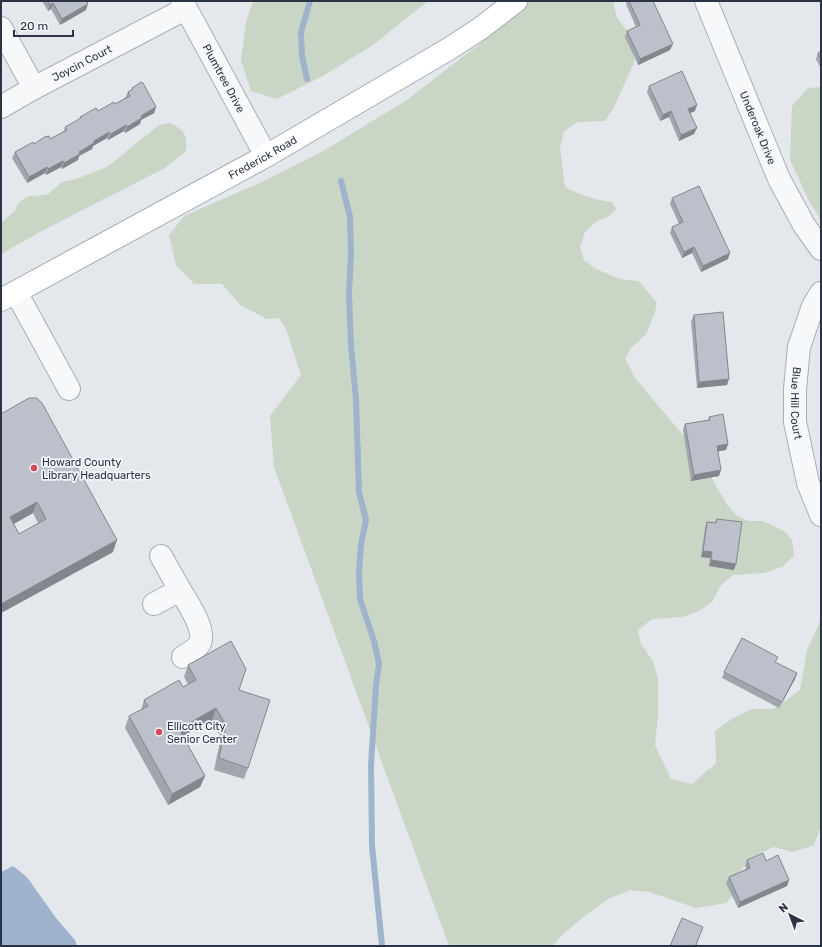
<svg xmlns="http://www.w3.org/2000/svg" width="822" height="947" font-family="Rubik,sans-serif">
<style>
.green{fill:#c9d6c5}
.water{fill:#9fb4cc}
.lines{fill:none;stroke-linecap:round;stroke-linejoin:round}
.stream{stroke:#9fb4cc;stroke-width:6}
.minor-casing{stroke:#a9aeb7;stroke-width:24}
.major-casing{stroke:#a3abb8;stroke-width:24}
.minor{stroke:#f7f8fa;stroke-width:22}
.major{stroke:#fff;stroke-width:22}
.wall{fill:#a1a5ae;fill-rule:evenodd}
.shaded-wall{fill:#83868d}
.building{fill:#bbc0ca;stroke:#83868d;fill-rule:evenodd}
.poi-dot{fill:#d1495b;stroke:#f4f6f9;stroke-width:1.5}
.labels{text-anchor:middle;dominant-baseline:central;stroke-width:3.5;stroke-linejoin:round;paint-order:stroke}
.street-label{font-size:11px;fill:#2b3445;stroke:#f4f6f9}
.poi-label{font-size:11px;fill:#2b3445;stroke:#f4f6f9;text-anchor:start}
</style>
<rect width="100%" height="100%" fill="#e4e7ec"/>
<path class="green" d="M 253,1 L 428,1 L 373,45 L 323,76 L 277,99 L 251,91 L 241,61 L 246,22 Z
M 527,1 L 613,1 L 617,18 L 634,39 L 634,63 L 614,107 L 605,121 L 578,122 L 564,131 L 560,148 L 565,187 C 580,195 595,200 612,202 L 616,209 L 609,216 L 596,222 L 585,232 L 580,247 L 584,260 L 596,269 L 620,279 L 639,281 L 657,303 L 655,312 L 646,334 L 632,347 L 625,358 L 635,378 L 688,441 L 713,480 L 726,503 L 736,515 L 748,521 L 763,521 L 785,532 L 792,540 L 794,556 L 782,567 L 764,573 L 733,575 L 721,585 L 712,602 L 699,611 L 683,617 L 652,619 L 638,630 L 641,644 L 653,661 L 658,679 L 658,716 L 655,745 L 671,779 L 692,784 L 716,763 L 715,731 L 733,718 L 752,709 L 774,709 L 800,690 L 807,650 L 821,620 L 821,826 L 814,845 L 793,852 L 774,847 L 750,858 L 736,877 L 736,891 L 726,903 L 696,908 L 649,892 L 631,890 L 608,899 L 586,915 L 561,936 L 553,946 L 449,946 L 274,467 L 270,416 L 301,375 L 286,329 L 279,318 L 267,319 L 240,305 L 222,284 L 194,284 L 176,265 L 169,235 L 184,216 L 264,181 L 323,151 L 404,102 L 486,39 Z
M 821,87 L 821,220 L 809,201 L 790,160 L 792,106 L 808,88 Z
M 170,123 C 185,131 187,133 186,151 L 165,168 L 40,232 L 1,254 L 1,223 L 15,211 L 17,205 L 23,199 L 29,196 L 35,196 L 48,194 L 62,182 L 76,179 L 107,167 L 159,125 Z"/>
<path class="water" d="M 13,866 L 27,877 L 56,918 L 75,940 L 77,946 L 1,946 L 1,872 Z"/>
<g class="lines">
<path class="stream" d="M 307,79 L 302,56 L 301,32 L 310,1
M 341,181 L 350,217 L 351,254 L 349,294 L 351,345 L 356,400 L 359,492 L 366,520 L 361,544 L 359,572 L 360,599 L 374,641 L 379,664 L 376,686 L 371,765 L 372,846 L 382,946"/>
<g class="minor-casing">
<g id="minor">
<path id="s1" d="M 182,1 L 266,156"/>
<path id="s2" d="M 706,1 L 779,179 L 804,225 L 821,249"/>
<path d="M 1,28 L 34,88"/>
<path id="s3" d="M 1,107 L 34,88 L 185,9"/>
<path d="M 16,292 L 69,389"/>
<path id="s4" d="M 821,293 L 813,306 L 799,347 L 795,389 L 795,422 L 808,483 L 821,515"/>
<path d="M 161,556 L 180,590"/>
<path d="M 154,604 L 180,590 C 187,602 206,629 200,643 C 197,649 188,654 183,657"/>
</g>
</g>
<g class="major-casing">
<g id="major">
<path id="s5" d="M 1,300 L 266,156 L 447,50 L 481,28 L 516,1"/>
</g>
</g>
<use href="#minor" class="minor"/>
<use href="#major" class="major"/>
</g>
<path class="wall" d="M 42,1 L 87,1 L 86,10 L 60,25 L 51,9 L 48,11 Z
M 627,1 L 653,1 L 670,50 L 638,65 L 625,37 L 627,31 L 636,27 L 626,4 Z
M 821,51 L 821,69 L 816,59 L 818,53 Z
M 649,86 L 695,111 L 690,113 L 694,134 L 679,141 L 669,117 L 660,121 L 647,92 Z
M 132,88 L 156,107 L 154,113 L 141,120 L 140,124 L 125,133 L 124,131 L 108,140 L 107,138 L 93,146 L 92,149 L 79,156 L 78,160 L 62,169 L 61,167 L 46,175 L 45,173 L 27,183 L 12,158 L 15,152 L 34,144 L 47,137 L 50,139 L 64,131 L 65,127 L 79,120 L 80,117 L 98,111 L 115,104 L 125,98 L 128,92 L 131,90 Z
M 672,198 L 728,259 L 701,272 L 692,253 L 682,258 L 670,233 L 672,227 L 679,224 L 670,204 Z
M 694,315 L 727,385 L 697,388 L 691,321 Z
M 1,414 L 113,552 L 1,613 ZM 33,513 L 38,523 L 19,534 L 13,524 Z
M 709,417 L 728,444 L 726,450 L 718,451 L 719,476 L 691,481 L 683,430 L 685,424 L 708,420 Z
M 717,519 L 734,570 L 709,566 L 710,558 L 701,557 L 705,528 L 707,522 L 715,523 Z
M 776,663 L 797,673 L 795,679 L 779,708 L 722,678 L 724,672 Z
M 188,665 L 239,690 L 248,768 L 244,779 L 214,770 L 221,737 L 212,720 L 183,736 L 205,776 L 200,787 L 168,805 L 125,728 L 129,716 L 141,710 L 144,700 L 183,687 L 188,684 L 184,677 Z
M 747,860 L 766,861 L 789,880 L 787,886 L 738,908 L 726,883 L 729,877 L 746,869 L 745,866 Z"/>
<path class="shaded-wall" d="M 53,3 L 51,9 L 48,11 L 50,5 Z
M 88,4 L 86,10 L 60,25 L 62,19 Z
M 673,44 L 670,50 L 638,65 L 640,59 Z
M 697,105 L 695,111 L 686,115 L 688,109 Z
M 156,107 L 154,113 L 141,120 L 140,124 L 125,133 L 127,127 L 141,116 Z
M 671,111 L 669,117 L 660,121 L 663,115 Z
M 126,125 L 124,131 L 108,140 L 111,134 Z
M 697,128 L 694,134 L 679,141 L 681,135 Z
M 109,132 L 107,138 L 93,146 L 92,149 L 79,156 L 78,160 L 62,169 L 64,163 L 94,141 Z
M 63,161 L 61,167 L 46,175 L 48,169 Z
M 47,167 L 45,173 L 27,183 L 29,177 Z
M 694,247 L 692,253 L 682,258 L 684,252 Z
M 730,253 L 728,259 L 701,272 L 703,266 Z
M 729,379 L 727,385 L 697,388 L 699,382 Z
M 728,444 L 726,450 L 715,452 L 717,446 Z
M 721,470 L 719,476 L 691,481 L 694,475 Z
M 37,502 L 33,513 L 5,529 L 10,517 Z
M 117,540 L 113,552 L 1,613 L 1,604 Z
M 703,551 L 712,552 L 710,558 L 701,557 Z
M 711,560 L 736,564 L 734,570 L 709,566 Z
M 797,673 L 795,679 L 779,708 L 782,702 Z
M 216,708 L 212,720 L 175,740 L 179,729 Z
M 205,776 L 200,787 L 168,805 L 172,794 Z
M 789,880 L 787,886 L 738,908 L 740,902 Z"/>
<path class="building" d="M 48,1 L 87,1 L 88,4 L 62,19 L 53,3 L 50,5 Z
M 629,1 L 653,1 L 673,44 L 640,59 L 627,31 L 640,25 Z
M 821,51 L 821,59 L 818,53 Z
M 682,71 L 697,105 L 688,109 L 697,128 L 681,135 L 671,111 L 663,115 L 649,86 Z
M 141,82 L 143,83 L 156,107 L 141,116 L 142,118 L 127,127 L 126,125 L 111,134 L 109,132 L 94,141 L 94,143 L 79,152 L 80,154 L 64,163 L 63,161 L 48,169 L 47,167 L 29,177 L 15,152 L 33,142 L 34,144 L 46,136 L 47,137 L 49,136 L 50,139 L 67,130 L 65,127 L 81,118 L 80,117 L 96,108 L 98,111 L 114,102 L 115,104 L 130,96 L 128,92 L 133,89 L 132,88 Z
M 699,186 L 730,253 L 703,266 L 694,247 L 684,252 L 672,227 L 683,222 L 672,198 Z
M 723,312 L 729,379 L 699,382 L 694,315 Z
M 29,398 L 37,398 L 42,403 L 117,540 L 1,604 L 1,414 ZM 37,502 L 46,519 L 19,534 L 10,517 Z
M 723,414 L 728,444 L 717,446 L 721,470 L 694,475 L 685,424 L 710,420 L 709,417 Z
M 717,519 L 742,522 L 736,564 L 711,560 L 712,552 L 703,551 L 707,522 L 716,523 Z
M 742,638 L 778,657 L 775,662 L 797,673 L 782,702 L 724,672 Z
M 231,641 L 246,669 L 239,690 L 270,700 L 248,768 L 219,758 L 226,725 L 216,708 L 179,729 L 205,776 L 172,794 L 129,716 L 148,706 L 144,700 L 179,680 L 183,687 L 196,680 L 188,665 Z
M 763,853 L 766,861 L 778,855 L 789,880 L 740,902 L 729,877 L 750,868 L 747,860 Z
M 682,918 L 703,927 L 696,945 L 698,946 L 670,946 Z"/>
<g class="poi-dot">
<circle cx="34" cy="468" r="4"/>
<circle cx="159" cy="732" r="4"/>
</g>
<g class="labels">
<g class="street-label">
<text stroke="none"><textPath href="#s3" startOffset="92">Joycin Court</textPath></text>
<text stroke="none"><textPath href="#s1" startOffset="88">Plumtree Drive</textPath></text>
<text stroke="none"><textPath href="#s2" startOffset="137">Underoak Drive</textPath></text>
<text stroke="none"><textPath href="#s5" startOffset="298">Frederick Road</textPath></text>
<text stroke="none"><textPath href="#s4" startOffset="115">Blue Hill Court</textPath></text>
</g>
<g class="poi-label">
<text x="42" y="462">Howard County<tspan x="42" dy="13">Library Headquarters</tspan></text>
<text x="167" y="726">Ellicott City<tspan x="167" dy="13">Senior Center</tspan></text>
</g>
</g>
<rect width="822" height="947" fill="none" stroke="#2b3445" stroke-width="4"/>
<g transform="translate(790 915) rotate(318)" stroke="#f4f6f9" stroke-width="3" paint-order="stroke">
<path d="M0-3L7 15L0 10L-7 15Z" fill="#2b3445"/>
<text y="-6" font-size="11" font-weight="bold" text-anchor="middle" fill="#2b3445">N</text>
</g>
<path d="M14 30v6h59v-6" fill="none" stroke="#2b3445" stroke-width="2"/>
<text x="20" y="30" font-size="12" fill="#2b3445" stroke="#f4f6f9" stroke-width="3" paint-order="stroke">20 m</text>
</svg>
